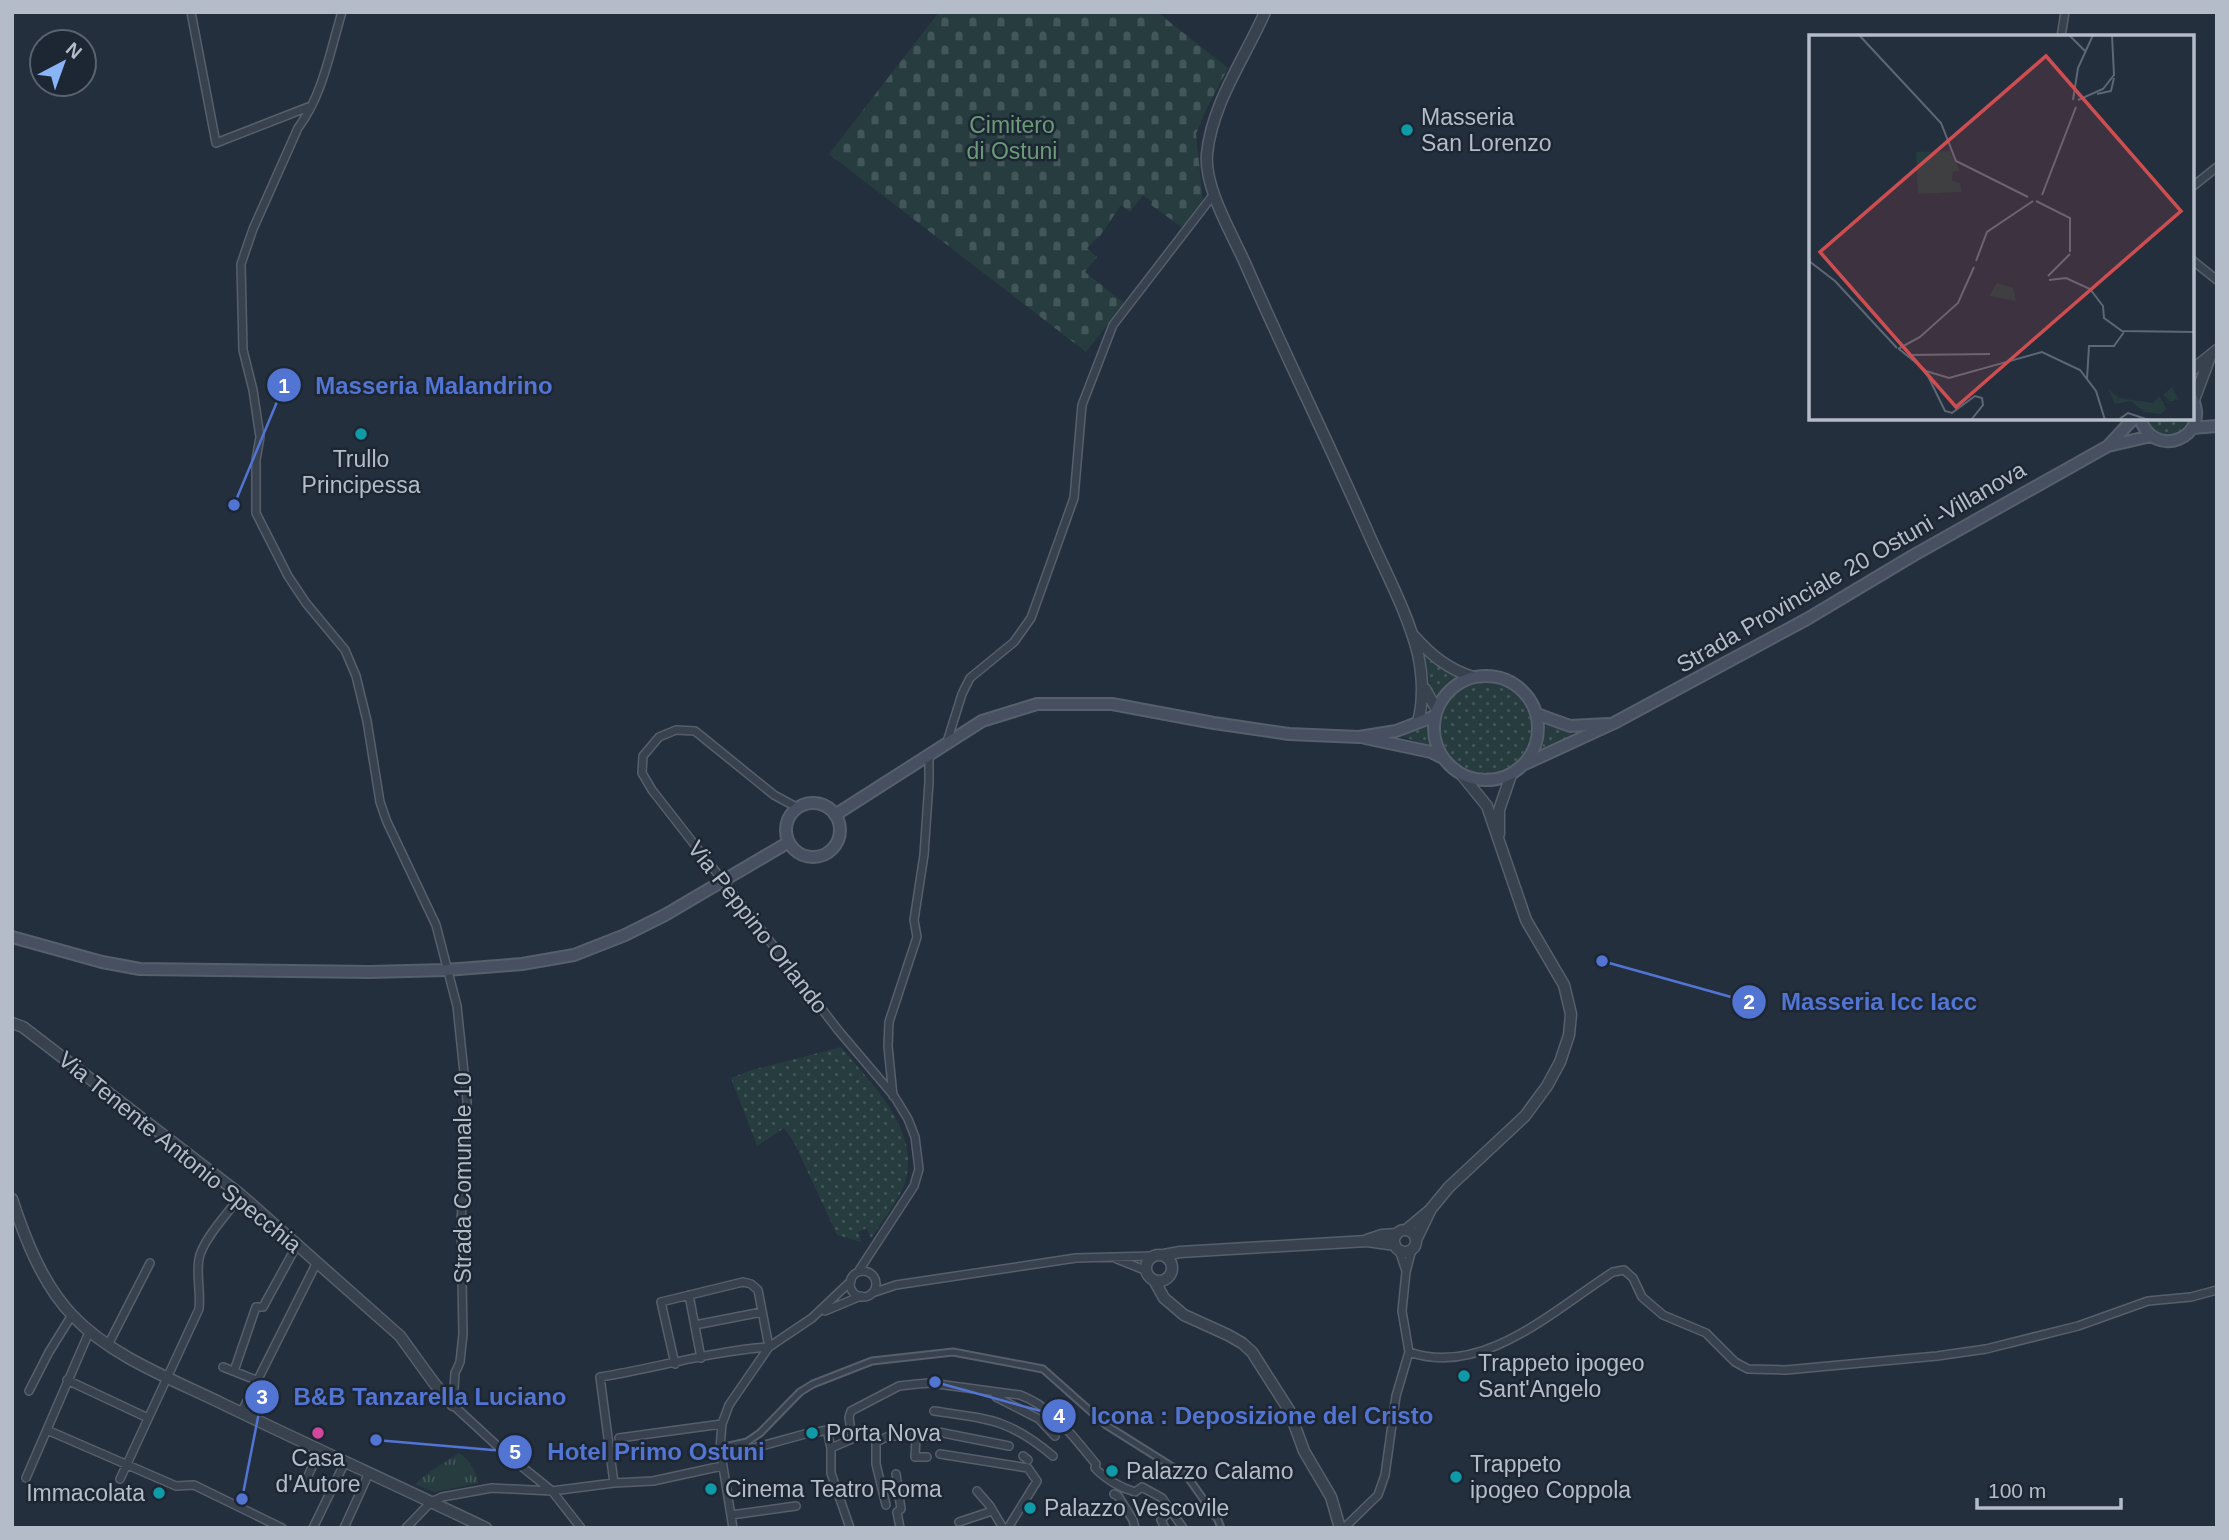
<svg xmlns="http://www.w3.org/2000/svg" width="2229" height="1540" font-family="Arial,sans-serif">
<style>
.grass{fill:url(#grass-dots)}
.cemetery{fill:url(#cemetery-stones)}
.park{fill:url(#park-tufts)}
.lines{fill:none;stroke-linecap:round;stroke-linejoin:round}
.pedestrian-casing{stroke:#565f6c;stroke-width:9}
.minor-casing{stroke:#565f6c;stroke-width:10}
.tertiary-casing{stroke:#565f6c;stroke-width:13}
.secondary-casing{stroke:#565f6c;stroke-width:14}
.pedestrian{stroke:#38414e;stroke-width:5}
.minor{stroke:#38414e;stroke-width:7}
.tertiary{stroke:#38414e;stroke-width:10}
.secondary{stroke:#465061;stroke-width:10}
.minor-bridge-casing{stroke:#565f6c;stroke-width:10;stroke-linecap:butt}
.minor-bridge{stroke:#38414e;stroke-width:7}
.culture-dot{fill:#0f9aa8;stroke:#1d2633;stroke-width:2.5}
.hotel-dot{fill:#d1479c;stroke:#1d2633;stroke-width:2.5}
.labels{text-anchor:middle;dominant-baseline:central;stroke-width:5;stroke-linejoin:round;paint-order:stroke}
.poi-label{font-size:23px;fill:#b4bcc9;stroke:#1d2633;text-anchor:start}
.park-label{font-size:23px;fill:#6b9a76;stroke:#1d2633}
.street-label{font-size:23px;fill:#b4bcc9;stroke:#1d2633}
.inset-road{fill:none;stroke:#5e6776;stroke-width:2}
.view{fill:#ce4d50;fill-opacity:0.15;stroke:#ce4d50;stroke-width:3.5}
.inset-edge{fill:none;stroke:#b4bcc9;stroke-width:3.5}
.leader{fill:none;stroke:#5274d3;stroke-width:2.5}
.callout-dot{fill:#5274d3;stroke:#1d2633;stroke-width:2.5}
.mark-label{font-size:21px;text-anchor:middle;font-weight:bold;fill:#fff}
.callout-label{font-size:24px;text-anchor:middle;font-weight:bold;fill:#5274d3;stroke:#1d2633;stroke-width:5;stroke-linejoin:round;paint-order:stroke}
</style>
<defs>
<pattern id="grass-dots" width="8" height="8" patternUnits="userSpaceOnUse" patternTransform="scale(1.75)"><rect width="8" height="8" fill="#263c3f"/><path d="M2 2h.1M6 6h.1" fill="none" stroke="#435659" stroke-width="1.8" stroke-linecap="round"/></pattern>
<pattern id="cemetery-stones" width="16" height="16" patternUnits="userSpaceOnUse" patternTransform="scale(1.75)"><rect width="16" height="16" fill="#263c3f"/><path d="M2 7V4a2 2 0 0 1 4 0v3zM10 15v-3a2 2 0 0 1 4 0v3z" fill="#435659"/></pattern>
<pattern id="park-tufts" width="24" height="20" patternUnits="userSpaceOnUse" patternTransform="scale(1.75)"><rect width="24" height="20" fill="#263c3f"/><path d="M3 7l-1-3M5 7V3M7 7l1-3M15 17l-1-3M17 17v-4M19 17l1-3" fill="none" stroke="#435659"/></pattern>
</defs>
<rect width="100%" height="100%" fill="#242f3e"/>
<path class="grass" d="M 2146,418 L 2190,418 L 2179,432 C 2164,438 2152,433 2146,418 Z
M 1424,656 L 1443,669 L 1458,676 L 1458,679 L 1454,680 L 1437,701 L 1433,700 Z
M1441 728a45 45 0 1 1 90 0a45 45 0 1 1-90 0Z
M 1546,725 L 1573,734 L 1573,739 L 1542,750 Z
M 1425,726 L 1431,730 L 1433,747 L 1401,736 Z
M 841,1047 C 872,1085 925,1134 903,1188 C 895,1205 882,1222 871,1238 L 867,1228 L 858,1232 L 861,1242 L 837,1235 L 794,1142 L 784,1128 L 757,1146 L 731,1078 L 752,1070 Z"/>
<path class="cemetery" d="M 939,12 L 1157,12 L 1228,68 L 1207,108 L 1196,134 L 1203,201 L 1183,228 L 1151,205 L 1152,202 L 1143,195 L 1130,212 L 1121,205 L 1100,236 L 1087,248 L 1097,257 L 1085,272 L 1124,303 L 1086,352 L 829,154 Z"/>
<path class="park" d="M 459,1453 C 470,1459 476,1472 478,1483 L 434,1492 L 415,1484 C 428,1471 443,1464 459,1453 Z"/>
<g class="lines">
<g class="pedestrian-casing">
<path id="pedestrian" d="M 720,1448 L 747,1442 L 760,1433 L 800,1392 L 813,1384 L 872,1361 L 953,1352 L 1043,1369 L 1106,1425 L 1187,1476 L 1218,1520 L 1221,1528"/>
</g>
<g class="minor-casing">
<path id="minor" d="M 191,12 L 216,143 L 311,106
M 342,12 C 330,51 323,95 298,128 L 253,229 L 241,264 L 243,350 L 253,390 L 260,437 L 256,460 L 256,513 L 288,576 L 306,603 L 345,650 L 356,676 L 367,721 L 380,802 L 387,822 L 436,925 L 457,1006 L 467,1101 L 461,1224 L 463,1334 L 460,1362 L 455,1373 L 453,1405 L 505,1453 L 552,1491 L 581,1528
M 2061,37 L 2065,12
M 2192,187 L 2217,167
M 2192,260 L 2217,280
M 947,742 L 962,694 L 970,678 L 1014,642 L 1031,618 L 1074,498 L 1082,405 L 1113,325 L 1214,194
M 705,858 L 652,790 L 642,773 L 643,756 L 659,737 L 676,730 L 695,731 L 774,795 L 798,808
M 739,901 L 838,1030 L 894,1096 L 908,1119 L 915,1137 L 919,1169 L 914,1186 L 858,1272
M 893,1096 L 888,1046 L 889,1022 L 917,937 L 914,920 L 924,855 L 929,782 L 929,755
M 1399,1250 L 1406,1271
M 1117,1259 L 1147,1271
M850 1284a13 13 0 1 1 26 0a13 13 0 1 1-26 0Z
M 872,1293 L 896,1285 L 1076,1258 L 1152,1256
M 689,1295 L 701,1358
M 825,1311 L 861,1296
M 695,1325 L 762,1312
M 108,1345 L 150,1263
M 1409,1352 C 1483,1378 1555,1309 1613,1272 L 1624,1270 L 1633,1278 L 1642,1297 L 1663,1315 L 1706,1333 L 1735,1362 L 1748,1369 L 1786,1370 L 1937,1356 L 1986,1349 L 2078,1326 L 2148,1301 L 2191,1297 L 2217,1290
M 223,1367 L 256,1380
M 234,1371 L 256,1307 L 263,1307 L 297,1245
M 67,1380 L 148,1418
M 29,1391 L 49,1352 L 72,1315
M 994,1392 L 996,1397 L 1039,1419 L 1055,1436
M 934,1411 C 989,1419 1009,1419 1053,1456
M 241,1413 L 317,1262
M 47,1430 L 176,1486 L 194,1485 L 282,1528
M 818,1432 L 827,1430 L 831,1448 L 831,1473 L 850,1528
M 916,1437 L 915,1457 L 927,1457
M 619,1438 L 722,1424
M 874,1438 L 876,1442 L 889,1436 L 930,1436 L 933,1431 L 1009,1446
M 876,1442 L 876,1464 L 886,1505
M 831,1448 L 852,1439 L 849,1417 L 851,1411 L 899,1386 L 917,1384 L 930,1383 L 1020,1395 C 1053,1407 1074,1438 1096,1464 L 1095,1468 C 1105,1479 1121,1488 1135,1492 L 1142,1487 L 1162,1498 L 1183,1528
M 940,1454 L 1028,1468 L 1037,1481 L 1008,1528
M 1023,1456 L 1028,1460
M 721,1457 L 805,1434
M 896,1474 L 901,1509 L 897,1512 L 900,1528
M 26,1478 L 90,1330
M 120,1479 L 199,1309 C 201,1292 196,1275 199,1259 C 202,1240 230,1211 241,1195
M 306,1480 L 320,1450
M 614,1483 L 600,1377 C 656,1368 712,1351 769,1347 L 758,1290 L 751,1284 L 743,1282 L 661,1302 L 675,1364
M 977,1491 L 990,1506 L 1003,1528
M 1114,1494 L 1118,1496 L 1133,1520 L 1135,1528
M 731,1515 L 796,1506
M 959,1522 L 992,1511
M 313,1528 L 345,1462
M 344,1528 L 369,1473
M 406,1528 L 431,1502 L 442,1497 L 492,1488 L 552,1491 L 614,1483 L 653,1481 L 722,1466
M 733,1528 L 720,1448 L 722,1424 L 729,1405 L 769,1347 L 812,1318 L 851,1281
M 1165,1528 L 1161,1520 L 1171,1510
M 1344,1528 L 1378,1495 L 1385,1475 L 1396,1396 L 1409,1352 L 1402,1311 L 1406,1272 L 1412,1249"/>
</g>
<g class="tertiary-casing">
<path id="tertiary" d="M 1265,12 C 1245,58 1212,103 1207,154 C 1204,187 1231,232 1245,263 C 1285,355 1330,445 1370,537 C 1387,575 1408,614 1418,654 C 1423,678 1424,699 1418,722
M 2192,370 L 2217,350
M 2194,400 L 2210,357
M 1414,636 C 1432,656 1448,669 1473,677
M 1425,689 L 1437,710
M 1499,834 L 1499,810 L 1511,775
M 12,1023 L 23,1027 L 241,1195 L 400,1336 L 434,1383 L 453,1405
M 12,1199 C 25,1239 43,1285 73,1316 C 112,1357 172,1379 223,1404 C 310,1446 398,1486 486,1528
M 1406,1230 L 1430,1210 L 1449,1187 L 1525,1116 L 1547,1086 L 1560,1062 L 1569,1035 L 1571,1014 L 1564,985 L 1526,920 L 1487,806 L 1461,774
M1394 1241a11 11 0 1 1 22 0a11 11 0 1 1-22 0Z
M 1367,1240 L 1382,1235 L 1397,1234
M 1416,1240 L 1430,1211
M1146 1268a13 13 0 1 1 26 0a13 13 0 1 1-26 0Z
M 1164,1255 L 1180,1252 L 1367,1241 L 1395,1245
M 1154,1280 L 1164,1298 L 1184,1315 L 1228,1335 L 1242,1343 L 1252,1352 L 1289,1410 L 1304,1451 L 1331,1497 L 1340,1528"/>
</g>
<g class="secondary-casing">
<path id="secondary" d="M 2140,418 C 2153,461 2212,438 2192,398
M 2192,428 L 2217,426
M 2108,446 L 2151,436
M1434 728a52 52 0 1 1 104 0a52 52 0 1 1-104 0Z
M 1537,714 L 1570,726 L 1608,724
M 1365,738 L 1431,752 L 1443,758
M 1525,764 L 1614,723 L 1807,619 L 1914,555 L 2108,446 L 2134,418
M786 830a27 27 0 1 1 54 0a27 27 0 1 1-54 0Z
M 835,815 L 982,721 L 1037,704 L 1112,704 L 1214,723 L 1289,734 L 1359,737 L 1396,731 L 1435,716
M 12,937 L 102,962 L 140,969 L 370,972 L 446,970 L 522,964 L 574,955 L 625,935 L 665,915 L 789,842"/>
</g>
<use href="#pedestrian" class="pedestrian"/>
<use href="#minor" class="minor"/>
<use href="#tertiary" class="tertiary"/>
<use href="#secondary" class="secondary"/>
<g class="minor-bridge-casing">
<path id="minor-bridge" d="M 705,858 L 739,901"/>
</g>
<use href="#minor-bridge" class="minor-bridge"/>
</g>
<g class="culture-dot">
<circle cx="1407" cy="130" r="7"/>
<circle cx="361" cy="434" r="7"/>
<circle cx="1464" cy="1376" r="7"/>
<circle cx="812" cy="1433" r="7"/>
<circle cx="1112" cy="1471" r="7"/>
<circle cx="1456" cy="1477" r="7"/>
<circle cx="711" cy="1489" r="7"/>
<circle cx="159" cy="1493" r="7"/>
<circle cx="1030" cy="1508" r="7"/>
</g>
<circle class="hotel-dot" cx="318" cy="1433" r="7"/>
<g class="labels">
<g class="poi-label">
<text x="1421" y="117">Masseria<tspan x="1421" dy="26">San Lorenzo</tspan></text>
<text x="361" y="459" text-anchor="middle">Trullo<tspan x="361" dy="26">Principessa</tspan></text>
<text x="1478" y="1363">Trappeto ipogeo<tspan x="1478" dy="26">Sant'Angelo</tspan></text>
<text x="826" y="1433">Porta Nova</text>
<text x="318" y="1458" text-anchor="middle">Casa<tspan x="318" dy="26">d'Autore</tspan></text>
<text x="1470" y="1464">Trappeto<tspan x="1470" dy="26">ipogeo Coppola</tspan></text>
<text x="1126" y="1471">Palazzo Calamo</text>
<text x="725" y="1489">Cinema Teatro Roma</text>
<text x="145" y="1493" text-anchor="end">Immacolata</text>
<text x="1044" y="1508">Palazzo Vescovile</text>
</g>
<g class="park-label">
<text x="1012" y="125">Cimitero<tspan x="1012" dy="26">di Ostuni</tspan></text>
</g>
<g class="street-label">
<text transform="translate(1851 567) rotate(-30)">Strada Provinciale 20 Ostuni -Villanova</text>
<text transform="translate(758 927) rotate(52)">Via Peppino Orlando</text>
<text transform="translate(180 1152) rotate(39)">Via Tenente Antonio Specchia</text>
<text transform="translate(463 1178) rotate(-90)">Strada Comunale 10</text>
</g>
</g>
<g transform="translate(1809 35)">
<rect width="385" height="385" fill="#242f3e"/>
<path d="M 188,248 L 204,253 L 207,266 L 180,261 ZM 363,352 L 370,365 L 366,364 L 365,366 L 361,366 L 356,368 L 354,368 L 358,374 L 352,379 L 335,377 L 322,366 L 306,369 L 299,354 L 310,363 L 344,368 L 350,361 L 355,368 L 360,365 L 354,360 Z" fill="#263c3f"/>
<path d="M 141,116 L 151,136 L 144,136 L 143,146 L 151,148 L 152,157 L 109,159 L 107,117 Z" fill="#263c3f"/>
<path class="inset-road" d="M 50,0 L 132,88 L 147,126 L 219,162M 260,0 L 276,16M 288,59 L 302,56 L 305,43M 264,65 L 269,33 L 284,0M 269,65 L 294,54 L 305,40 L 303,0M 233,160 L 267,72M 227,166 L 261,183 L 261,217M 0,226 L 26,246 L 88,313M 167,226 L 178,197 L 224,166M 239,241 L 261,219M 240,245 L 257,243 L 281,254 L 294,271 L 295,283 L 313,296 L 385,297M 89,314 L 111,302 L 149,268 L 165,232M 90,314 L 116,335 L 136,376 L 143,378 L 166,361 L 173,363 L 174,370 L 162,385M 99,320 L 181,319M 117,336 L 140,343 L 233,317 L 271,335 L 287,356 L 296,385M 278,344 L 280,311 L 305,311 L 315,297M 309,385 L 319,378 L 340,385"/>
<path class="view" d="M 237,21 L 372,176 L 147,372 L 11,217 Z"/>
<rect width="385" height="385" class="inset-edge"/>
</g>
<path class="leader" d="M234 505L284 385M1602 961L1749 1002M242 1499L262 1397M935 1382L1059 1416M376 1440L515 1452"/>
<g class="callout-dot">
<circle cx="234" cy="505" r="7"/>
<circle cx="1602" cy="961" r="7"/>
<circle cx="242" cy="1499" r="7"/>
<circle cx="935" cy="1382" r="7"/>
<circle cx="376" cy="1440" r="7"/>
<circle cx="284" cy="385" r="18"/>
<circle cx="1749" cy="1002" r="18"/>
<circle cx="262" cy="1397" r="18"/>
<circle cx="1059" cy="1416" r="18"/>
<circle cx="515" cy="1452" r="18"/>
</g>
<g class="mark-label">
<text x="284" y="393">1</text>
<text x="1749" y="1009">2</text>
<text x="262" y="1404">3</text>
<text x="1059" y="1423">4</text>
<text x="515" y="1459">5</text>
</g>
<g class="callout-label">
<text x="434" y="394">Masseria Malandrino</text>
<text x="1879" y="1010">Masseria Icc Iacc</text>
<text x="430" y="1405">B&amp;B Tanzarella Luciano</text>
<text x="1262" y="1424">Icona : Deposizione del Cristo</text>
<text x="656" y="1460">Hotel Primo Ostuni</text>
</g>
<rect width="2229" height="1540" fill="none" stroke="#b4bcc9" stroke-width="28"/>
<g transform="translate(63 63) rotate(41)"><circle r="33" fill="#1d2633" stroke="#59626f" stroke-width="2"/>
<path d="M0-5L12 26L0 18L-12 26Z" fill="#8ab4f8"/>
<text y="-10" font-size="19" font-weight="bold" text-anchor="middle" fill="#b4bcc9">N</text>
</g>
<path d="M1977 1498v10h144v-10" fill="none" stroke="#b4bcc9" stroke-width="3.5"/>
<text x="1988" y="1498" font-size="21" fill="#b4bcc9" stroke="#1d2633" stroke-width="5" paint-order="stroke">100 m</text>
</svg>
